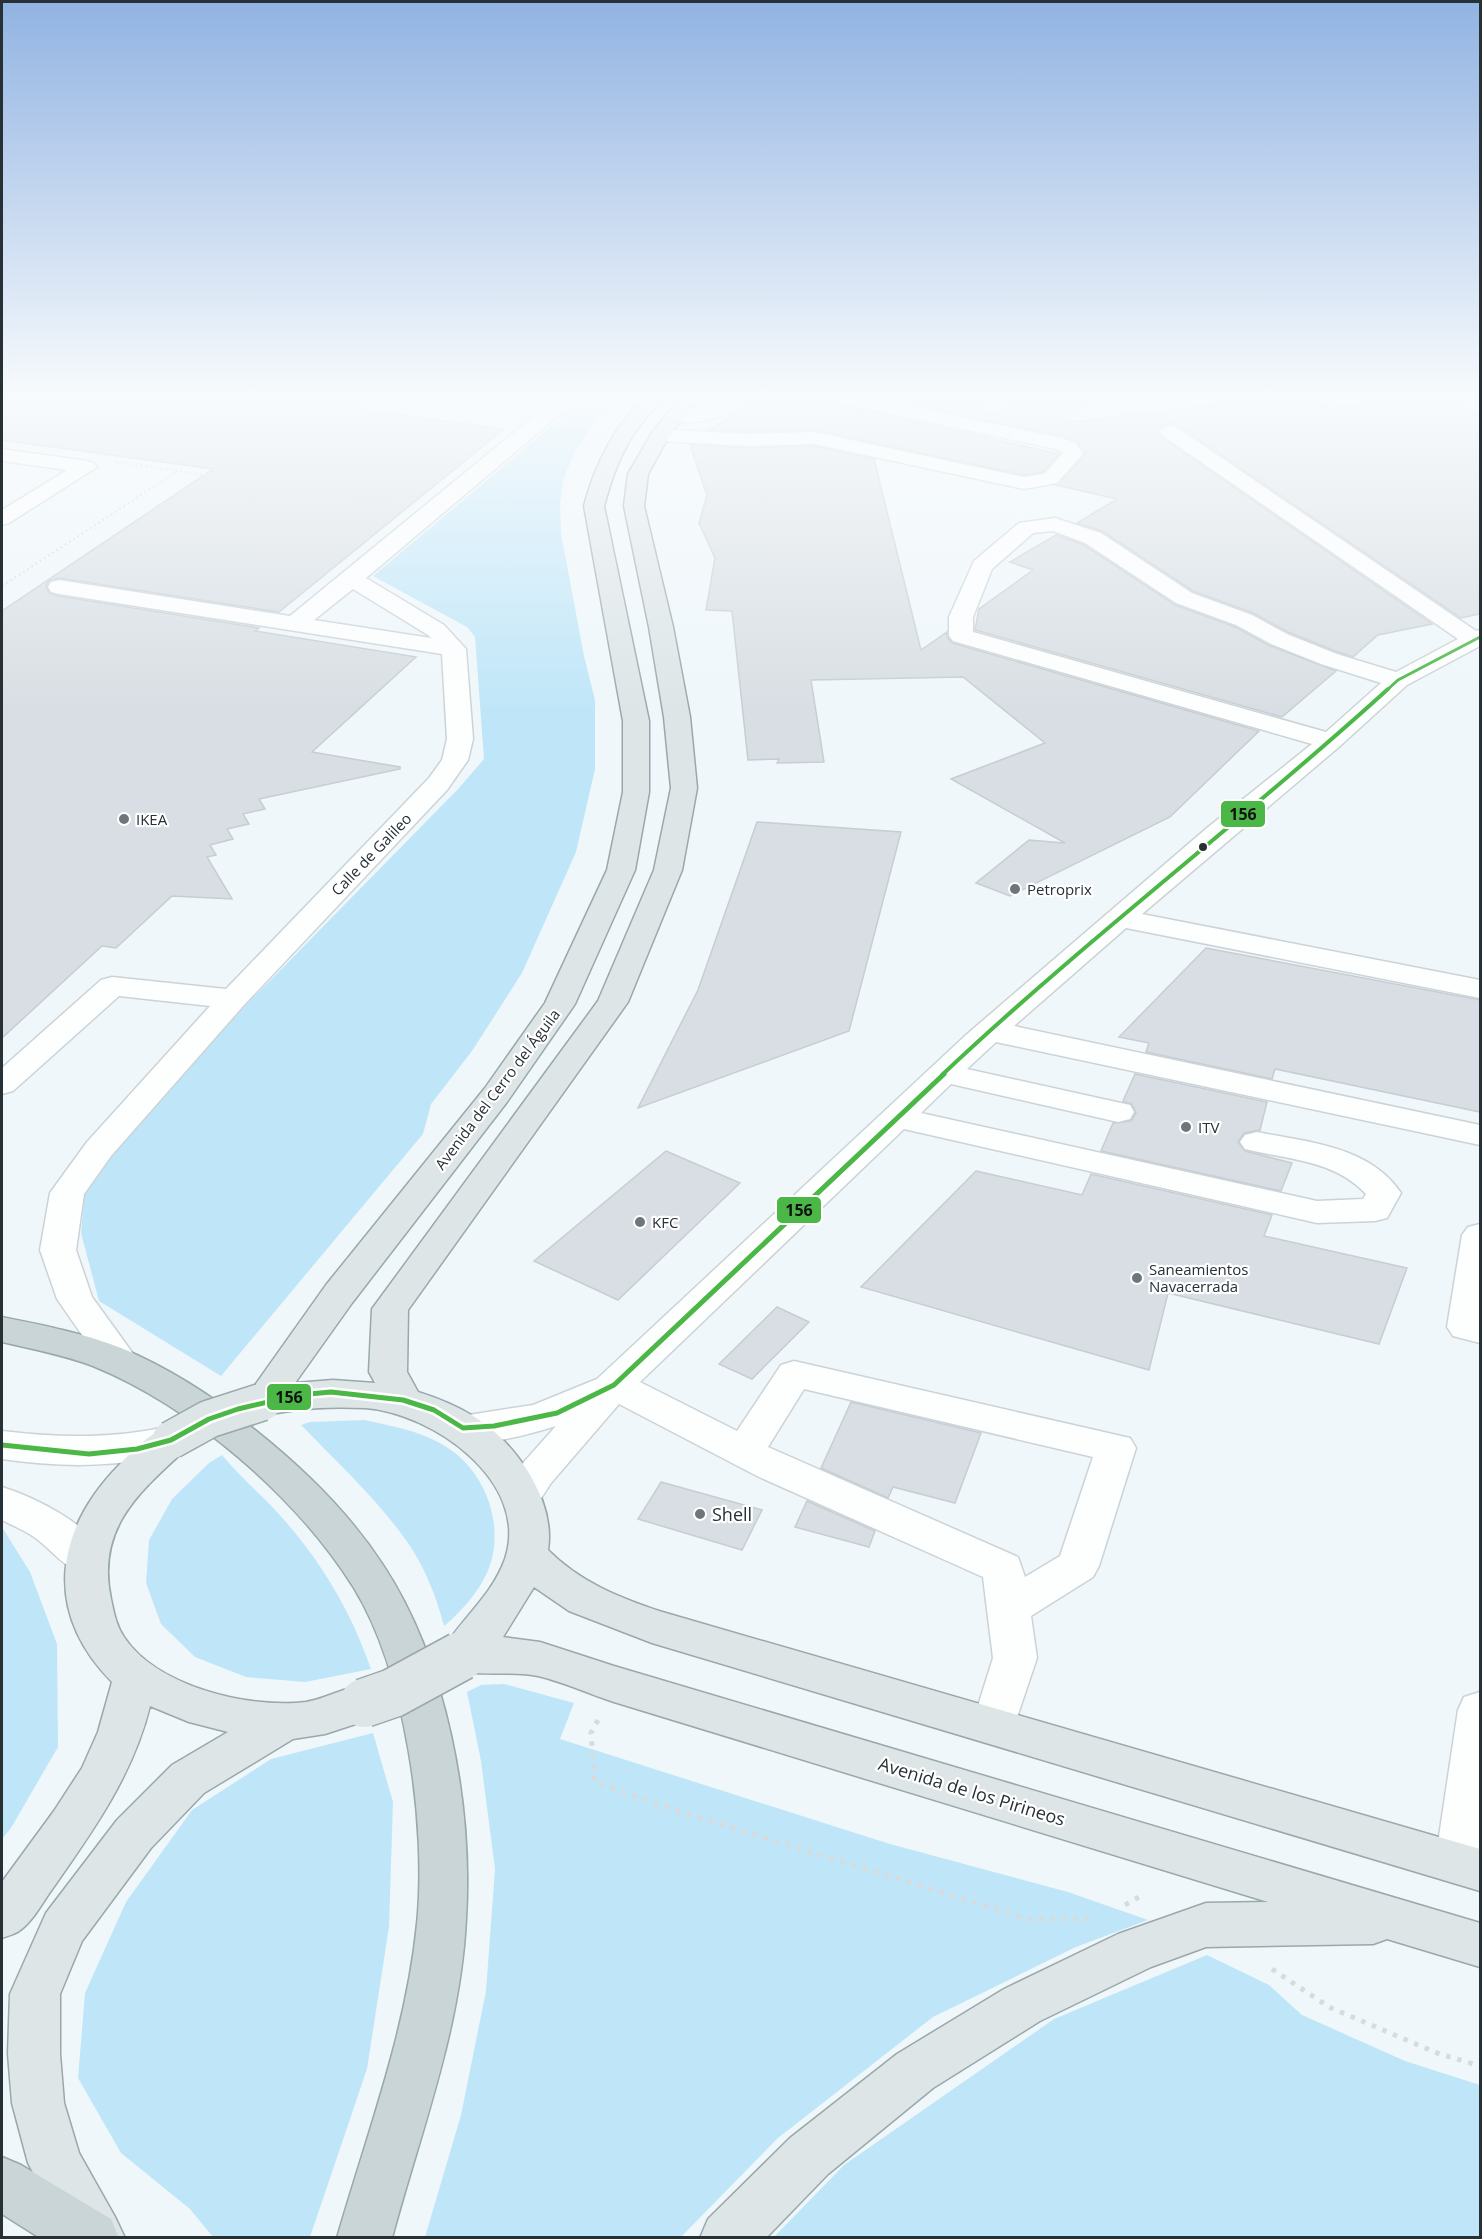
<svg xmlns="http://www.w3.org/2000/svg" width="1482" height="2239" font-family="'Open Sans',sans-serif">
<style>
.green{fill:#bfe6f8}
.building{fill:#d8dee3;stroke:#c7cdd2;stroke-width:1.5}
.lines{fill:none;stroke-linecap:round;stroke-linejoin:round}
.minor-casing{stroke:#cbd3d7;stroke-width:3}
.major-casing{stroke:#98a8ab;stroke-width:3}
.highway-casing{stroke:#98a8ab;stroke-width:3}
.path-far1{stroke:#d8dbdc;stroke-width:2;stroke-dasharray:2 3;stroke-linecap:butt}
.path{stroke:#d8dbdc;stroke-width:5;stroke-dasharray:4.5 7;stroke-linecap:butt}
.minor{fill:#fdfefe;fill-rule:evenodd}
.major{fill:#dde5e6;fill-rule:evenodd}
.highway{fill:#c9d5d6;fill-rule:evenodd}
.major-bridge-far1-casing{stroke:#98a8ab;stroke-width:40;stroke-linecap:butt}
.major-bridge-casing{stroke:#98a8ab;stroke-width:51;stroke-linecap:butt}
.major-bridge-far1{stroke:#dde5e6;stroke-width:37}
.major-bridge{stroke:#dde5e6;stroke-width:48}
.bus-1-far2-casing{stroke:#fff;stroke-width:6}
.bus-1-far1-casing{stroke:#fff;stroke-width:8}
.bus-1-casing{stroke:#fff;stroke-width:10}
.bus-1-far2{stroke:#4ab747;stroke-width:3}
.bus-1-far1{stroke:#4ab747;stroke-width:4}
.bus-1{stroke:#4ab747;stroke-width:5}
.poi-dot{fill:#6d767a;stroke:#fff;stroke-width:2}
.bus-dot{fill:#273035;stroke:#fff;stroke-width:2}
.labels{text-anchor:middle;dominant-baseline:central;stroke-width:4.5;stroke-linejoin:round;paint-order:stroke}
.poi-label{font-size:15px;fill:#273035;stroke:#fff;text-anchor:start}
.street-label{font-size:15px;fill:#273035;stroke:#fff}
.near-poi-label{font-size:18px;fill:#273035;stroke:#fff;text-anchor:start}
.near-street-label{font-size:18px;fill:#273035;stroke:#fff}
.line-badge{stroke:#fff;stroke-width:2}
.pale-badge-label{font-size:16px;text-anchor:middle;font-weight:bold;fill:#111}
</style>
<rect width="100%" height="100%" fill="#eff7fa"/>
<path class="green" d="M 587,396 L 624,396 L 592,426 L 574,454 L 564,477 L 560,503 L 561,533 L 584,656 L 595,700 L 595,769 L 576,852 L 522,973 L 472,1051 L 431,1104 L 423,1134 L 221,1376 L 99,1301 L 81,1233 L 85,1191 L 117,1143 L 248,1003 L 459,788 L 484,759 L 475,637 L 467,627 L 373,576 Z
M 364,1420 C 396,1427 428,1432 455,1453 C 488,1479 504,1528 489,1568 C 480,1591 462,1611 444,1626 C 437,1599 427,1573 412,1549 C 384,1506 337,1462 301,1425 L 310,1422 Z
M 222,1455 C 242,1479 265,1498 286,1522 C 324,1566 352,1614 371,1669 L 305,1682 L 246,1677 L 195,1657 L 161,1624 L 146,1583 L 149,1540 L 172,1499 L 209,1463 Z
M 2,1527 L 30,1572 L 57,1644 L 58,1747 L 11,1828 L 2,1839 Z
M 504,1684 L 574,1703 L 560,1739 L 890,1844 L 1068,1892 L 1148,1920 L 1076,1947 L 933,2017 L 778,2138 L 681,2237 L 425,2237 L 461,2115 L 486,1991 L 495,1869 L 481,1761 L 467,1692 L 481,1685 Z
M 373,1733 L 393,1802 L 389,1927 L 367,2069 L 310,2237 L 213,2237 L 190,2209 L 121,2153 L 78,2078 L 85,1993 L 126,1902 L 192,1810 L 271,1759 Z
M 1207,1955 L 1269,1985 L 1302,2015 L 1405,2061 L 1480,2085 L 1480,2237 L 774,2237 L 844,2165 L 1054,2019 Z"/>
<path class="building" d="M 2,396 L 376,396 L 357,409 L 504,429 L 279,612 L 59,578 L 49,581 L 46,586 L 49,593 L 58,596 L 259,628 L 255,631 L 416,657 L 312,752 L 400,767 L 400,769 L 259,799 L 265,809 L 243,814 L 249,824 L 227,829 L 233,839 L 210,845 L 216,855 L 207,857 L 232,899 L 172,896 L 116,948 L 102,946 L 2,1038 L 2,611 L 213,469 L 2,440 Z
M 755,396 L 825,396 L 836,404 L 1059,454 L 1043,472 L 1024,475 L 814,430 L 748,432 L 709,430 L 747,405 Z
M 876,396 L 991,396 L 980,408 L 984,414 L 999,414 L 1018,396 L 1098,396 L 1066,423 L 1279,396 L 1311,396 L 1330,408 L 1424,396 L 1449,396 L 1480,415 L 1480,614 L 1461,618 L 1177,425 L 1168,423 L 1158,429 L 1161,437 L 1432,624 L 1378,635 L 1353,657 L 1338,652 L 1288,632 L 1253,613 L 1193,591 L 1102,531 L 1077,523 L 1117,499 L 1056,485 L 1085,456 L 1077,441 Z
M 690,445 L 748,448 L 814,446 L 874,459 L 921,650 L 947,632 L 947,637 L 952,643 L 1259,731 L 1170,817 L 1010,896 L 976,883 L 1029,840 L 1065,843 L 951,779 L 1045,743 L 963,677 L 811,680 L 824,762 L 777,763 L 779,759 L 748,760 L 732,611 L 706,610 L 715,558 L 699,523 L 707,495 Z
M 1056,535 L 1084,545 L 1175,605 L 1235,627 L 1270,646 L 1336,671 L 1282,717 L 975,630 L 979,609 L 1033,570 L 1010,562 Z
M 757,822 L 901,832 L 849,1031 L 638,1108 L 698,990 Z
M 1206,948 L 1480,1000 L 1480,1112 L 1275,1069 L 1272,1079 L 1146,1052 L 1149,1043 L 1119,1037 Z
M 1135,1074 L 1267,1102 L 1260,1130 L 1244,1133 L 1238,1142 L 1245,1151 L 1292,1163 L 1281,1191 L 1101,1151 L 1113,1123 L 1131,1121 L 1136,1113 L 1132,1104 L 1123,1101 Z
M 666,1151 L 740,1183 L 618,1300 L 534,1261 Z
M 976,1171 L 1082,1195 L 1091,1174 L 1272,1215 L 1264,1236 L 1407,1268 L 1379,1344 L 1168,1293 L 1149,1370 L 861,1287 Z
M 777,1307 L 809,1322 L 752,1379 L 719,1364 Z
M 851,1402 L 981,1433 L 955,1503 L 893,1487 L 888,1498 L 821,1468 Z
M 661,1482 L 762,1510 L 742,1550 L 638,1519 Z
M 807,1501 L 875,1531 L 869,1547 L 795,1527 Z"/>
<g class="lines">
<g class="minor-casing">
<path id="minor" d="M 554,396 L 572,396 L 565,410 L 366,578 L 444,625 L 466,649 L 473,739 L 468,760 L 447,790 L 244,1005 L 111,1156 L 84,1194 L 76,1250 L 92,1297 L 139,1362 L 133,1371 L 120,1375 L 107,1371 L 57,1299 L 40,1250 L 50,1193 L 87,1142 L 210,1006 L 119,996 L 13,1091 L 2,1094 L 2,1068 L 101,980 L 112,977 L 226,989 L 429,778 L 442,760 L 447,739 L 442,654 L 59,594 L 51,592 L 48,587 L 51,582 L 59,580 L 290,616 L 550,403 ZM 353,589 L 428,635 L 431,638 L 314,620 Z
M 732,396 L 753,396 C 740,414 681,434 666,414 L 676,408 L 709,409 Z
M 827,396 L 864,396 L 1062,438 L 1076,443 L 1083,454 L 1057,483 L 1024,489 L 814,444 L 748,446 L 660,441 L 650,435 L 660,429 L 748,434 L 814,432 L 1024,477 L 1044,474 L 1063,453 L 1056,449 L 836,402 Z
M 995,396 L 1016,396 L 998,412 L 984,412 L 982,408 Z
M 1169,425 L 1176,427 L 1476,631 L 1480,630 L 1480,646 L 1407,685 L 1340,746 L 1142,914 L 1480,980 L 1480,998 L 1126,928 L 1014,1026 L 1480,1125 L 1480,1145 L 996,1042 L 967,1069 L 1130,1105 L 1134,1112 L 1130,1119 L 1118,1122 L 951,1084 L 921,1113 L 1317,1201 L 1363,1199 L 1366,1194 C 1334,1160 1289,1160 1245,1149 L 1240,1142 L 1245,1135 L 1257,1132 C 1308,1142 1370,1146 1401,1193 L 1387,1218 L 1375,1221 L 1317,1223 L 904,1129 L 640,1382 L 737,1431 L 781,1365 L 794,1361 L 1130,1438 L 1136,1448 L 1099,1566 L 1093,1577 L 1031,1616 L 1037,1658 L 1010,1738 L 994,1743 L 978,1738 L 972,1725 L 993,1658 L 983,1577 L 757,1476 L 619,1404 L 551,1483 L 536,1506 L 522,1510 L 508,1506 L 502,1495 L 523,1463 L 556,1426 C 523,1436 483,1448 449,1438 L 443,1428 L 449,1418 L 533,1405 L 597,1379 L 966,1035 L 1207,828 L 1312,744 L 953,641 L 949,636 L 949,617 L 974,561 L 1019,523 L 1055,518 L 1101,533 L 1192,593 L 1252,615 L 1287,634 L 1337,654 L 1396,672 L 1458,639 L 1162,435 L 1159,431 ZM 1053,531 L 1085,543 L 1176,603 L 1236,625 L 1271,644 L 1321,664 L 1381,683 L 1326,732 L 973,632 L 973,617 L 992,569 L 1033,533 ZM 804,1389 L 1093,1457 L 1060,1556 L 1025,1577 L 1018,1557 L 768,1447 Z
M 2,449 L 87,461 L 94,463 L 97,467 L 9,523 L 2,525 L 2,510 L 67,470 L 2,461 Z
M 1480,1224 L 1480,1343 L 1453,1336 L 1447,1327 L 1462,1235 L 1468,1227 Z
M 171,1426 L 185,1430 L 191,1440 L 185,1450 C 124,1468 64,1468 2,1459 L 2,1431 C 60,1438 114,1439 171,1426 Z
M 2,1487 C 37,1498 90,1525 108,1558 L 102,1569 C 67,1580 57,1551 31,1535 C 22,1529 11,1525 2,1520 Z
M 1480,1692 L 1480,1868 L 1476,1878 L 1459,1884 L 1442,1878 L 1435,1863 L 1458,1710 L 1464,1697 Z"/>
</g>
<g class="major-casing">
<path id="major" d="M 646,396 L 666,396 C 659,406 648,414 641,424 C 622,448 612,477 604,506 L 649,721 L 649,792 L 635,870 L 575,1004 L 507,1102 L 352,1303 L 295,1383 L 333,1380 L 375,1383 L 369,1372 L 372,1309 L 598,1001 L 654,870 L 671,788 L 664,717 L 649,627 L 624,506 L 628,474 L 653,431 L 682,396 L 703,396 L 689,409 L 669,436 L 648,474 L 644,506 L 673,627 L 690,717 L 697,788 L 682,870 L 628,1002 L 408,1310 L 407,1372 L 418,1392 C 437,1398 455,1405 473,1416 C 515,1441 556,1500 548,1550 C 580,1582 618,1597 659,1611 L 1480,1849 L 1480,1891 L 652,1643 L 569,1611 L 534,1587 L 503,1637 L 540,1642 L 614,1666 L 1480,1923 L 1480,1967 L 1387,1939 L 1373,1944 L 1206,1947 L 1151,1967 L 1040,2021 L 933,2088 L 828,2174 L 766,2238 L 700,2238 L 708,2219 L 790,2138 L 897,2054 L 1004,1989 L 1118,1934 L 1206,1903 L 1268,1902 L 614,1702 C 589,1694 564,1682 538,1676 C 508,1670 475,1678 446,1668 L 439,1656 C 458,1621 491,1598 505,1559 C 531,1481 432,1413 365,1408 C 343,1407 320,1407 297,1410 C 280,1412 266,1417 248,1412 L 243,1402 L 326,1285 L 485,1088 L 545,1003 L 607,870 L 623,792 L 623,721 L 584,506 C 595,464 614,426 646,396 Z
M 171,1426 L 185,1430 L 191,1440 L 185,1450 C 138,1493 96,1529 111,1599 C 114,1613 116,1625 124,1637 C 157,1687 250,1709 306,1702 C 325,1699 343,1688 362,1685 C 368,1685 375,1688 380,1690 L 386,1703 L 380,1716 L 325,1734 L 293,1739 L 204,1793 L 151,1848 L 82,1941 L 60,1994 L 60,2054 L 64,2103 L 79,2153 L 115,2217 L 124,2236 L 67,2238 L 28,2163 L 12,2103 L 8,2054 L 10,1994 L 46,1913 L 117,1820 L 172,1765 L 228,1732 L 189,1722 L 150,1706 C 133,1775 93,1831 53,1888 C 43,1901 33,1922 19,1931 C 15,1934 7,1936 2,1938 L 2,1882 L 54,1811 L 82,1768 L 98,1732 L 112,1682 C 43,1612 54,1531 120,1464 C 135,1449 150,1432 171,1426 Z"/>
</g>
<g class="highway-casing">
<path id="highway" d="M 2,1317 C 42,1325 83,1333 121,1348 C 169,1368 215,1398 255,1430 C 304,1469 349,1513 383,1565 C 447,1662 473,1805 466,1919 C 461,2029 420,2133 392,2238 L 337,2238 C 367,2134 406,2033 417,1924 C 427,1826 406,1673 354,1588 C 297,1497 193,1407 93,1366 C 64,1355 33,1349 2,1342 Z
M 2,2157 L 21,2165 L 111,2219 L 119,2238 L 40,2238 L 2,2214 Z"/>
</g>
<path class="path-far1" d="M 116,462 L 393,502
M 2,586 L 178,471"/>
<path class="path" d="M 598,1720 L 591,1733 L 595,1782 L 675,1810 L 1028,1919 L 1094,1919
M 1125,1905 L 1139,1897 L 1145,1900
M 1272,1969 L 1329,2007 L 1437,2053 L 1480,2066"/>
<use href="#minor" class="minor"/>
<use href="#major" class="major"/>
<use href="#highway" class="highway"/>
<g class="major-bridge-far1-casing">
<path id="major-bridge-far1" d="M 171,1440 L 209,1419 L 262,1402"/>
</g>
<g class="major-bridge-casing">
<path id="major-bridge" d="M 364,1703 L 393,1693 L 461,1656"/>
</g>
<use href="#major-bridge-far1" class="major-bridge-far1"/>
<use href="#major-bridge" class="major-bridge"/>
<g class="bus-1-far2-casing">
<path id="bus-1-far2" d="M 1386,691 L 1398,680 L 1480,637"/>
</g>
<g class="bus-1-far1-casing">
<path id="bus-1-far1" d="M 942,1075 C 1085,940 1243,821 1388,689"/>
</g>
<g class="bus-1-casing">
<path id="bus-1" d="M 2,1445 L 89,1454 L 137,1449 L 171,1440 L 209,1419 L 238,1409 L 298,1395 L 331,1392 L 403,1400 L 434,1410 L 463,1428 L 494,1426 L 557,1413 L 614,1385 L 944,1074"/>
</g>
<use href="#bus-1-far2" class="bus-1-far2"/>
<use href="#bus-1-far1" class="bus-1-far1"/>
<use href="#bus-1" class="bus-1"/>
</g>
<linearGradient id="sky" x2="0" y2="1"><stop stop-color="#91b3e2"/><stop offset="0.56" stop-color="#f8fbfd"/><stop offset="1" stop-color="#f8fbfd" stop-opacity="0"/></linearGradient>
<rect width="1482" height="710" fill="url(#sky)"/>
<g class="poi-dot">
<circle cx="124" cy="819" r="6"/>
<circle cx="1015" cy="889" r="6"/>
<circle cx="1186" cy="1127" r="6"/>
<circle cx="640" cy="1222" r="6"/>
<circle cx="1137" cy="1278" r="6"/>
<circle cx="700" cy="1514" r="6"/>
</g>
<circle class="bus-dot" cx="1203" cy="847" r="5"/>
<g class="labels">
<g class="poi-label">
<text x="136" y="819">IKEA</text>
<text x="1027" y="889">Petroprix</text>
<text x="1198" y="1127">ITV</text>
<text x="652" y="1222">KFC</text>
<text x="1149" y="1269">Saneamientos<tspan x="1149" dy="17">Navacerrada</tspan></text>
</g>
<g class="street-label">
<text transform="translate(371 854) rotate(-46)">Calle de Galileo</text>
<text transform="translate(497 1089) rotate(-53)">Avenida del Cerro del Águila</text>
</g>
<g class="near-poi-label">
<text x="712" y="1514">Shell</text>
</g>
<g class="near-street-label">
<text transform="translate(972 1791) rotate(17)">Avenida de los Pirineos</text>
</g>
</g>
<g class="line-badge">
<rect x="1220" y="800" width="46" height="28" rx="6" fill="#4ab747"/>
<rect x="776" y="1196" width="46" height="28" rx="6" fill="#4ab747"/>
<rect x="266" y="1383" width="46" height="28" rx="6" fill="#4ab747"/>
</g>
<g class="pale-badge-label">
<text x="1243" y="820">156</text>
<text x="799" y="1216">156</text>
<text x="289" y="1403">156</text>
</g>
<rect width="1482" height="2239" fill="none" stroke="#273035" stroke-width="6"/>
</svg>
